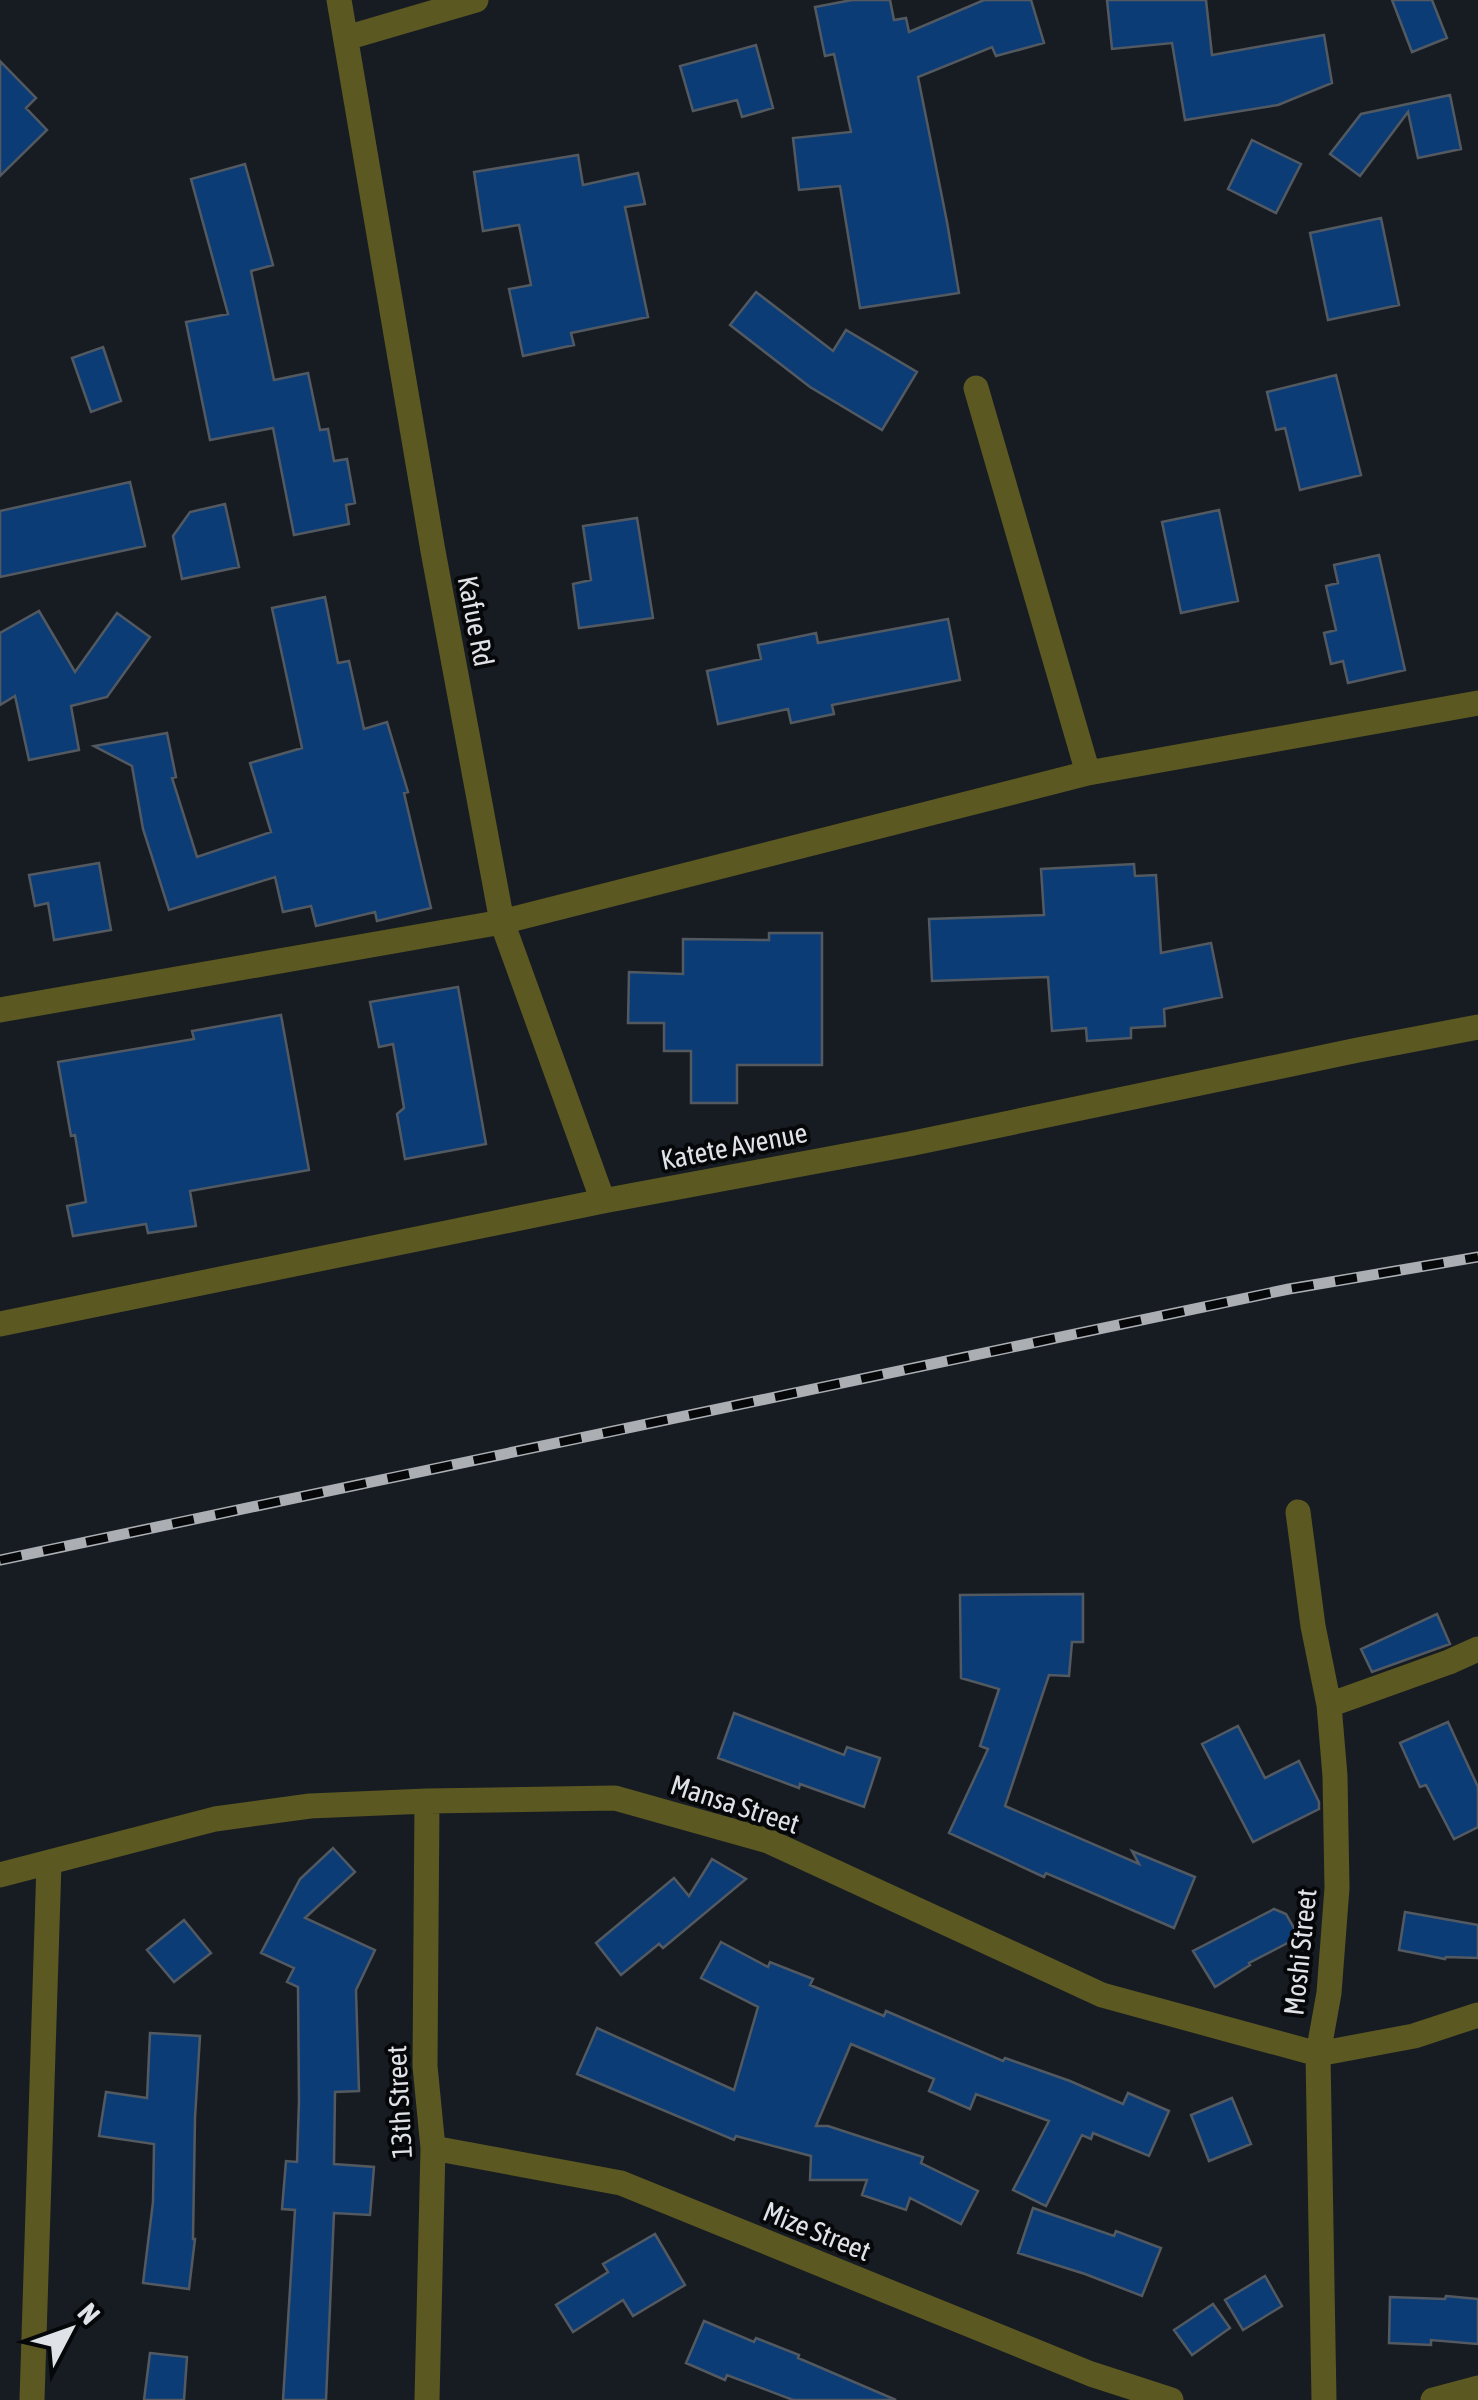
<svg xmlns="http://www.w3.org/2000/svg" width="1478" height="2400" font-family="'Asap Condensed',sans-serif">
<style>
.building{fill:#0c3c75;stroke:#535960;stroke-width:2.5}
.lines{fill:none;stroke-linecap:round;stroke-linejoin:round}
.minor{stroke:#5c5821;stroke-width:25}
.rail-casing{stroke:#abafb4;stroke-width:11}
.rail{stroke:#050709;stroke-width:8;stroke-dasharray:22;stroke-linecap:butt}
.labels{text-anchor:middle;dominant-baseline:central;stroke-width:8;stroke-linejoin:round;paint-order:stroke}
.street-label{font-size:28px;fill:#dfe2e7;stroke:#050709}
</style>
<rect width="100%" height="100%" fill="#171c23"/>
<path class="building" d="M 852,0 L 890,0 L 894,20 L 906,18 L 909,32 L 984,0 L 1031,0 L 1044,43 L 996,56 L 992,47 L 918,77 L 947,222 L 959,293 L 860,308 L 840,186 L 799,190 L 793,138 L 851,132 L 834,54 L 825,56 L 815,7 Z
M 1107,0 L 1206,0 L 1212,55 L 1324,35 L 1332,83 L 1278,105 L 1185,120 L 1172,43 L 1112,49 Z
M 1392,0 L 1432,0 L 1447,38 L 1412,52 Z
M 756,45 L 773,108 L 742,117 L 737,100 L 693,111 L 680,66 Z
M 0,61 L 36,98 L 26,108 L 47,130 L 0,176 Z
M 1450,95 L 1461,149 L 1418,158 L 1408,112 L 1360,176 L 1330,154 L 1361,114 Z
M 1252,140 L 1301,164 L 1276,213 L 1228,189 Z
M 578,155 L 583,185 L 638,173 L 645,204 L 625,207 L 648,317 L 571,333 L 574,345 L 523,356 L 509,289 L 531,285 L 519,225 L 483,231 L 474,172 Z
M 245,164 L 273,265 L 251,271 L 274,380 L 308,373 L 320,430 L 328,429 L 334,461 L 347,459 L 355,503 L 346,505 L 349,524 L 294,535 L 273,428 L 210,440 L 186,322 L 228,314 L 191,179 Z
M 1381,218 L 1399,305 L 1328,320 L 1310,233 Z
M 756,292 L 833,351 L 846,330 L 917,372 L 882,430 L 810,387 L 730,325 Z
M 103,347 L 121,401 L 91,412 L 72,358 Z
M 1336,375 L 1361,475 L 1300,490 L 1285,428 L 1276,430 L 1267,392 Z
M 130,482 L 145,546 L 0,577 L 0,511 Z
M 225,504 L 239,567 L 182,579 L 173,536 L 190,512 Z
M 1219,510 L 1238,601 L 1181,613 L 1162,522 Z
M 637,518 L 653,618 L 579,628 L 573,584 L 591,580 L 583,526 Z
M 1379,555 L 1405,670 L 1348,683 L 1343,661 L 1331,664 L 1324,633 L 1336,630 L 1326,586 L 1338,583 L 1334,565 Z
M 325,597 L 338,663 L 349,661 L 364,729 L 387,722 L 408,792 L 404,793 L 431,908 L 377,921 L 375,912 L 316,926 L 311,906 L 283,912 L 275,877 L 169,910 L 143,829 L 132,766 L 94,746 L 167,733 L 176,777 L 172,778 L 197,857 L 271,832 L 250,763 L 302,748 L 272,608 Z
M 39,611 L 75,672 L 117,613 L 150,637 L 107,697 L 71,706 L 79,750 L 29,760 L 15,696 L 0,705 L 0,633 Z
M 948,619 L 960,680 L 832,705 L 834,714 L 791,723 L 788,709 L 718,724 L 707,671 L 761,659 L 758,645 L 816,633 L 818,643 Z
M 99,863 L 111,930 L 54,940 L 48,903 L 35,906 L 29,875 Z
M 1134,864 L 1135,876 L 1156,875 L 1161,953 L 1211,943 L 1222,997 L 1164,1009 L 1165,1026 L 1131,1028 L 1131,1038 L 1087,1041 L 1086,1028 L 1052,1031 L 1048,977 L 932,981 L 929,919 L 1044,915 L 1041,869 Z
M 769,933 L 822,933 L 822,1065 L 737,1065 L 737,1103 L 691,1103 L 691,1051 L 664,1051 L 664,1023 L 628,1023 L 629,972 L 683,974 L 683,939 L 769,940 Z
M 458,987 L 486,1144 L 405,1159 L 397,1114 L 404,1108 L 393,1044 L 379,1047 L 370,1002 Z
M 281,1015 L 309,1170 L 190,1191 L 196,1226 L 148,1233 L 146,1224 L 73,1236 L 67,1206 L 86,1202 L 75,1135 L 71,1136 L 58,1062 L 194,1039 L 192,1031 Z
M 1083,1594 L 1083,1642 L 1072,1642 L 1069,1676 L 1049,1675 L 1005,1806 L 1139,1864 L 1132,1851 L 1195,1877 L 1174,1928 L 1046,1873 L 1044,1877 L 949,1833 L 988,1749 L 980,1746 L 999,1689 L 961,1678 L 960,1595 Z
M 1437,1614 L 1450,1644 L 1372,1672 L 1361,1649 Z
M 734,1713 L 844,1755 L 847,1747 L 880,1758 L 864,1807 L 800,1784 L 799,1788 L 718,1758 Z
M 1448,1722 L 1478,1787 L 1478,1827 L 1454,1839 L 1426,1785 L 1420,1787 L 1400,1743 Z
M 1238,1726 L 1265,1778 L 1299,1761 L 1319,1802 L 1319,1809 L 1253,1842 L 1202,1744 Z
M 333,1848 L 355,1872 L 305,1918 L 375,1950 L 356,1990 L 359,2091 L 335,2092 L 334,2164 L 374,2167 L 370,2215 L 334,2213 L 326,2400 L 283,2400 L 295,2210 L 282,2209 L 286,2161 L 297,2162 L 299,2101 L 298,1987 L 287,1982 L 294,1968 L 261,1953 L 300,1879 Z
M 712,1859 L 746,1879 L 663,1948 L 659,1944 L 660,1943 L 621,1975 L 596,1943 L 674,1878 L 689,1896 Z
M 1274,1909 L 1286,1914 L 1299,1937 L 1249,1963 L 1250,1965 L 1215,1987 L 1193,1951 Z
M 1405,1912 L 1478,1925 L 1478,1958 L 1446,1957 L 1445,1959 L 1399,1950 Z
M 184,1920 L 211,1953 L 174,1982 L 147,1950 Z
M 721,1942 L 768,1967 L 770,1962 L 813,1979 L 810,1985 L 884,2016 L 886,2011 L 1003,2061 L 1005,2058 L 1070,2081 L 1123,2104 L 1128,2093 L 1169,2111 L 1149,2156 L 1093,2133 L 1091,2139 L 1082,2135 L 1046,2206 L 1013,2190 L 1049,2121 L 976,2094 L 970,2109 L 929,2091 L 934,2079 L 851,2044 L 816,2126 L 828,2126 L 923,2157 L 921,2163 L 978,2191 L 961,2224 L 910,2198 L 906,2210 L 862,2195 L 867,2180 L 810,2180 L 811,2156 L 736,2136 L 734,2140 L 577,2074 L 597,2028 L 734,2090 L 758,2007 L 701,1978 Z
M 150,2033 L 200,2036 L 195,2118 L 193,2239 L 195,2239 L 189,2289 L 143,2283 L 153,2202 L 154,2144 L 99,2136 L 106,2092 L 147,2098 Z
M 1232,2098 L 1251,2144 L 1209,2161 L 1191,2115 Z
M 1033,2208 L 1114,2236 L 1116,2231 L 1161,2248 L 1142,2296 L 1085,2274 L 1018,2253 Z
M 655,2234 L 685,2285 L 633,2316 L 623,2300 L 573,2332 L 556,2305 L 608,2272 L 603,2264 Z
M 1265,2276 L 1282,2306 L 1243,2330 L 1225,2300 Z
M 1446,2296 L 1478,2299 L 1478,2344 L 1431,2340 L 1431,2345 L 1389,2343 L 1390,2297 L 1445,2299 Z
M 1213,2304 L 1230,2328 L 1192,2355 L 1174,2330 Z
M 704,2321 L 754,2342 L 756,2338 L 799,2355 L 798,2358 L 896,2400 L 793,2400 L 727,2375 L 725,2380 L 686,2363 Z
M 150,2353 L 187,2357 L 184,2400 L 144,2400 Z"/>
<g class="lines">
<path class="minor" d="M 339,0 L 433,551 L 502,922 L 603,1201
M 346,38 L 476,0
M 976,388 L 1088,773
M 0,1010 L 502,922 L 1088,773 L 1478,703
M 0,1324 L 603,1201 L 909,1144 L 1358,1050 L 1478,1027
M 1298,1512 L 1313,1626 L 1329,1705 L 1335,1776 L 1337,1888 L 1329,1993 L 1318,2054 L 1324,2400
M 1329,1705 L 1449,1662 L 1478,1649
M 0,1875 L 215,1819 L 310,1806 L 427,1801 L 615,1798 L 768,1841 L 1102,1995 L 1318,2054 L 1414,2036 L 1478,2015
M 433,2148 L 621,2183 L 1091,2374 L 1171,2400
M 32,2400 L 49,1863
M 427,2400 L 433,2148 L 425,2066 L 427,1801
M 1433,2400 L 1478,2388"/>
<g class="rail-casing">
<path id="rail" d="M 0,1560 L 1289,1289 L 1478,1257"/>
</g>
<use href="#rail" class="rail"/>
</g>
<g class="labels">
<g class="street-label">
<text transform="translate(476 621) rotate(79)">Kafue Rd</text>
<text transform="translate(734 1146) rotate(-11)">Katete Avenue</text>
<text transform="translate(735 1804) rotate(18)">Mansa Street</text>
<text transform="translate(1300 1952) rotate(-84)">Moshi Street</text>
<text transform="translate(399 2102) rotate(-93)">13th Street</text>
<text transform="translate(817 2231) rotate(22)">Mize Street</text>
</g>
</g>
<g transform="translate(70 2330) rotate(49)" stroke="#050709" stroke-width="8" paint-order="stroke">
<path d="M0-8L18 38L0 25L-18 38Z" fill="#dfe2e7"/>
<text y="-15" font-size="28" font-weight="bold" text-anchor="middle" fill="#dfe2e7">N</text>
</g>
</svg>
